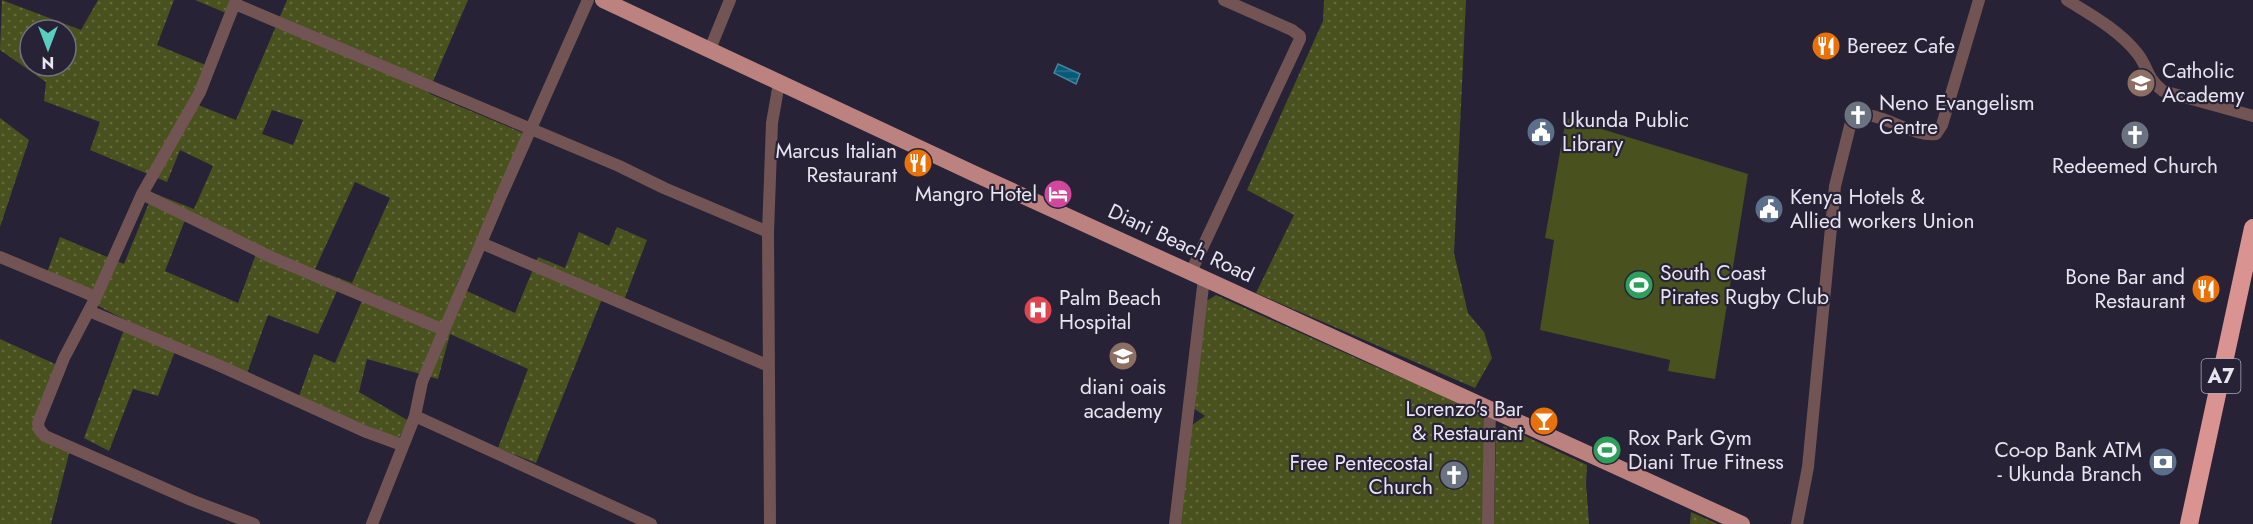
<svg xmlns="http://www.w3.org/2000/svg" width="2253" height="524" font-family="Jost,sans-serif">
<style>
.grass{fill:url(#grass-dots);fill-rule:evenodd}
.pitch{fill:#49521e}
.water{fill:url(#water-rules);stroke:#47849d;stroke-width:1.5}
.lines{fill:none;stroke-linecap:round;stroke-linejoin:round}
.minor{stroke:#715453;stroke-width:12}
.major{stroke:#bc827f;stroke-width:16}
.highway{stroke:#d99390;stroke-width:18}
.labels{text-anchor:middle;dominant-baseline:central;stroke-width:4.5;stroke-linejoin:round;paint-order:stroke}
.shield{fill:#272236;stroke:#adaaba;stroke-width:1.5}
.shield-label{font-size:20px;font-weight:bold;fill:#e7e5f2}
.poi-label{font-size:21px;fill:#e7e5f2;stroke:#272236;text-anchor:start}
.street-label{font-size:21px;fill:#e7e5f2;stroke:#272236}
</style>
<defs>
<pattern id="grass-dots" width="8" height="8" patternUnits="userSpaceOnUse" patternTransform="scale(1.5)"><rect width="8" height="8" fill="#49521e"/><path d="M2 2h.1M6 6h.1" fill="none" stroke="#636b3f" stroke-width="1.8" stroke-linecap="round"/></pattern>
<pattern id="water-rules" width="6" height="5" patternUnits="userSpaceOnUse" patternTransform="scale(1.5)"><rect width="6" height="5" fill="#035b78"/><path d="M0 2.5h6" fill="none" stroke="#28728c"/></pattern>
</defs>
<rect width="100%" height="100%" fill="#272236"/>
<path class="grass" d="M 2,0 L 81,30 L 98,0 L 174,0 L 157,45 L 213,68 L 198,105 L 236,120 L 287,0 L 468,0 L 428,93 L 523,133 L 456,286 L 515,313 L 538,257 L 565,268 L 579,232 L 609,246 L 617,227 L 647,240 L 623,303 L 604,294 L 536,463 L 498,448 L 528,369 L 450,334 L 438,379 L 367,359 L 359,392 L 409,421 L 399,438 L 298,399 L 314,354 L 335,363 L 362,301 L 337,291 L 318,334 L 268,315 L 246,376 L 177,346 L 158,396 L 133,389 L 109,451 L 84,438 L 127,321 L 45,278 L 60,237 L 124,264 L 153,193 L 194,209 L 213,166 L 180,150 L 167,182 L 90,150 L 100,122 L 44,101 L 46,82 L 0,50 ZM 30,30 L 66,30 L 66,66 L 30,66 ZM 272,110 L 303,120 L 293,145 L 262,134 ZM 355,182 L 390,198 L 352,283 L 315,269 ZM 185,220 L 256,254 L 238,303 L 165,271 Z
M 195,0 L 239,0 L 233,16 Z
M 1324,0 L 1466,0 L 1454,253 L 1468,313 L 1484,332 L 1492,358 L 1475,388 L 1256,293 L 1294,215 L 1247,190 L 1323,21 Z
M 0,118 L 29,140 L 0,227 Z
M 1216,295 L 1372,365 L 1487,414 L 1483,524 L 1180,524 L 1192,425 L 1205,416 L 1193,408 L 1205,302 Z
M 0,339 L 66,369 L 40,429 L 72,442 L 51,524 L 0,524 Z
M 1504,426 L 1587,465 L 1586,483 L 1589,524 L 1494,524 L 1496,435 Z
M 1691,512 L 1718,524 L 1690,524 Z"/>
<path class="pitch" d="M 1566,118 L 1748,174 L 1715,379 L 1668,371 L 1670,360 L 1540,330 L 1554,240 L 1545,238 Z"/>
<path class="water" d="M 1058,64 L 1080,74 L 1076,84 L 1054,73 Z"/>
<g class="lines">
<path class="minor" d="M 236,0 L 200,92 L 142,194 L 96,297 L 64,358 L 38,423 L 39,429 L 45,436 L 191,500 L 254,524
M 2067,0 C 2091,15 2119,30 2137,53 C 2149,68 2146,78 2163,91 L 2253,116
M 235,4 L 619,166 L 664,188 L 768,232
M 710,49 L 730,0
M 142,194 L 273,258 L 444,330
M 481,243 L 769,366
M 0,257 L 96,297
M 1191,272 L 1300,39 L 1300,36 L 1292,30 L 1224,0
M 89,311 L 218,365 L 364,431 L 402,445
M 415,416 L 651,524
M 372,524 L 415,416 L 422,382 L 501,196 L 588,0
M 770,524 L 768,232 L 772,123 L 779,83
M 1175,524 L 1204,278
M 1488,524 L 1490,408
M 1797,524 L 1808,467 L 1835,186 L 1852,118 C 1872,105 1911,138 1936,134 L 1942,125 L 1979,0"/>
<path class="major" d="M 603,0 L 975,174 L 1742,524"/>
<path class="highway" d="M 2189,524 L 2253,228"/>
</g>
<defs>
<g id="restaurant-disc" transform="scale(1.5)"><circle r="9.5" fill="#e8710a" stroke="#272236"/><path d="M-5-6h1v4h1v-4h1v4h1v-4h1v5L-1.5 .5V6h-2V.5L-5-1ZM5-6V6H3V1.5H1.5Q1.5-4 5-6Z" fill="#fff"/></g>
<g id="school-disc" transform="scale(1.5)"><circle r="9.5" fill="#8d6e63" stroke="#272236"/><path d="M0-5L7-2L0 1L-7-2ZM-4 1L0 2.5L4 1V4Q0 6-4 4Z" fill="#fff"/></g>
<g id="church-disc" transform="scale(1.5)"><circle r="9.5" fill="#6b7280" stroke="#272236"/><path d="M-1.2-6h2.4v3.5h3.3v2.4h-3.3V6h-2.4V-.1h-3.3v-2.4h3.3Z" fill="#fff"/></g>
<g id="civic-disc" transform="scale(1.5)"><circle r="9.5" fill="#5c6f8a" stroke="#272236"/><path d="M-.6-6.5H3V-4.5H.6V-3L4-1V1h2V6H-6V1h2V-1L-.6-3ZM-1.2 2.5V6h2.4V2.5Z" fill="#fff"/></g>
<g id="hotel-disc" transform="scale(1.5)"><circle r="9.5" fill="#d1479c" stroke="#272236"/><path d="M-6-4.5h1.5V1H6V5H4.5V3h-9V5H-6ZM-4 0a1.8 1.8 0 1 1 3.6 0ZM.5 0V-2.5h3Q6-2.5 6 0Z" fill="#fff"/></g>
<g id="stadium-disc" transform="scale(1.5)"><circle r="9.5" fill="#2e9e5b" stroke="#272236"/><path d="M0-5a6.5 5 0 1 0 0 10a6.5 5 0 1 0 0-10ZM-3.5-1.8h7v3.6h-7Z" fill="#fff"/></g>
<g id="hospital-disc" transform="scale(1.5)"><circle r="9.5" fill="#e0444e" stroke="#272236"/><path d="M-5-5h3v3.5h4V-5h3V5h-3V1.5h-4V5h-3Z" fill="#fff"/></g>
<g id="bar-disc" transform="scale(1.5)"><circle r="9.5" fill="#e8710a" stroke="#272236"/><path d="M-6-5H6L.8 .8V4.5H3.5V6h-7V4.5H-.8V.8Z" fill="#fff"/></g>
<g id="bank-disc" transform="scale(1.5)"><circle r="9.5" fill="#5c6f8a" stroke="#272236"/><path d="M-6-4H6V4H-6ZM0-2.3a2.3 2.3 0 1 0 0 4.6a2.3 2.3 0 1 0 0-4.6Z" fill="#fff"/></g>
</defs>
<g fill-rule="evenodd">
<use href="#restaurant-disc" x="1826" y="46"/>
<use href="#school-disc" x="2141" y="83"/>
<use href="#church-disc" x="1858" y="115"/>
<use href="#civic-disc" x="1541" y="132"/>
<use href="#church-disc" x="2135" y="135"/>
<use href="#restaurant-disc" x="918" y="163"/>
<use href="#hotel-disc" x="1058" y="194"/>
<use href="#civic-disc" x="1769" y="209"/>
<use href="#stadium-disc" x="1639" y="285"/>
<use href="#restaurant-disc" x="2206" y="289"/>
<use href="#hospital-disc" x="1038" y="310"/>
<use href="#school-disc" x="1123" y="356"/>
<use href="#bar-disc" x="1544" y="421"/>
<use href="#stadium-disc" x="1607" y="450"/>
<use href="#bank-disc" x="2163" y="462"/>
<use href="#church-disc" x="1454" y="475"/>
</g>
<g class="labels">
<rect class="shield" x="2201.5" y="359" width="39" height="34" rx="4.5"/>
<g class="shield-label">
<text x="2221" y="376">A7</text>
</g>
<g class="poi-label">
<text x="1847" y="46">Bereez Cafe</text>
<text x="2162" y="71">Catholic<tspan x="2162" dy="24">Academy</tspan></text>
<text x="1879" y="103">Neno Evangelism<tspan x="1879" dy="24">Centre</tspan></text>
<text x="1562" y="120">Ukunda Public<tspan x="1562" dy="24">Library</tspan></text>
<text x="897" y="151" text-anchor="end">Marcus Italian<tspan x="897" dy="24">Restaurant</tspan></text>
<text x="2135" y="166" text-anchor="middle">Redeemed Church</text>
<text x="1037" y="194" text-anchor="end">Mangro Hotel</text>
<text x="1790" y="197">Kenya Hotels &amp;<tspan x="1790" dy="24">Allied workers Union</tspan></text>
<text x="1660" y="273">South Coast<tspan x="1660" dy="24">Pirates Rugby Club</tspan></text>
<text x="2185" y="277" text-anchor="end">Bone Bar and<tspan x="2185" dy="24">Restaurant</tspan></text>
<text x="1059" y="298">Palm Beach<tspan x="1059" dy="24">Hospital</tspan></text>
<text x="1123" y="387" text-anchor="middle">diani oais<tspan x="1123" dy="24">academy</tspan></text>
<text x="1523" y="409" text-anchor="end">Lorenzo's Bar<tspan x="1523" dy="24">&amp; Restaurant</tspan></text>
<text x="1628" y="438">Rox Park Gym<tspan x="1628" dy="24">Diani True Fitness</tspan></text>
<text x="2142" y="450" text-anchor="end">Co-op Bank ATM<tspan x="2142" dy="24">- Ukunda Branch</tspan></text>
<text x="1433" y="463" text-anchor="end">Free Pentecostal<tspan x="1433" dy="24">Church</tspan></text>
</g>
<g class="street-label">
<text transform="translate(1181 243) rotate(25)">Diani Beach Road</text>
</g>
</g>
<g transform="translate(48 48) rotate(180)"><circle r="28" fill="#272236" stroke="#747081" stroke-width="1.5"/>
<path d="M0-4.5L10 22L0 15L-10 22Z" fill="#59cebe"/>
<text y="-9" font-size="16" font-weight="bold" text-anchor="middle" fill="#e7e5f2">N</text>
</g>
</svg>
